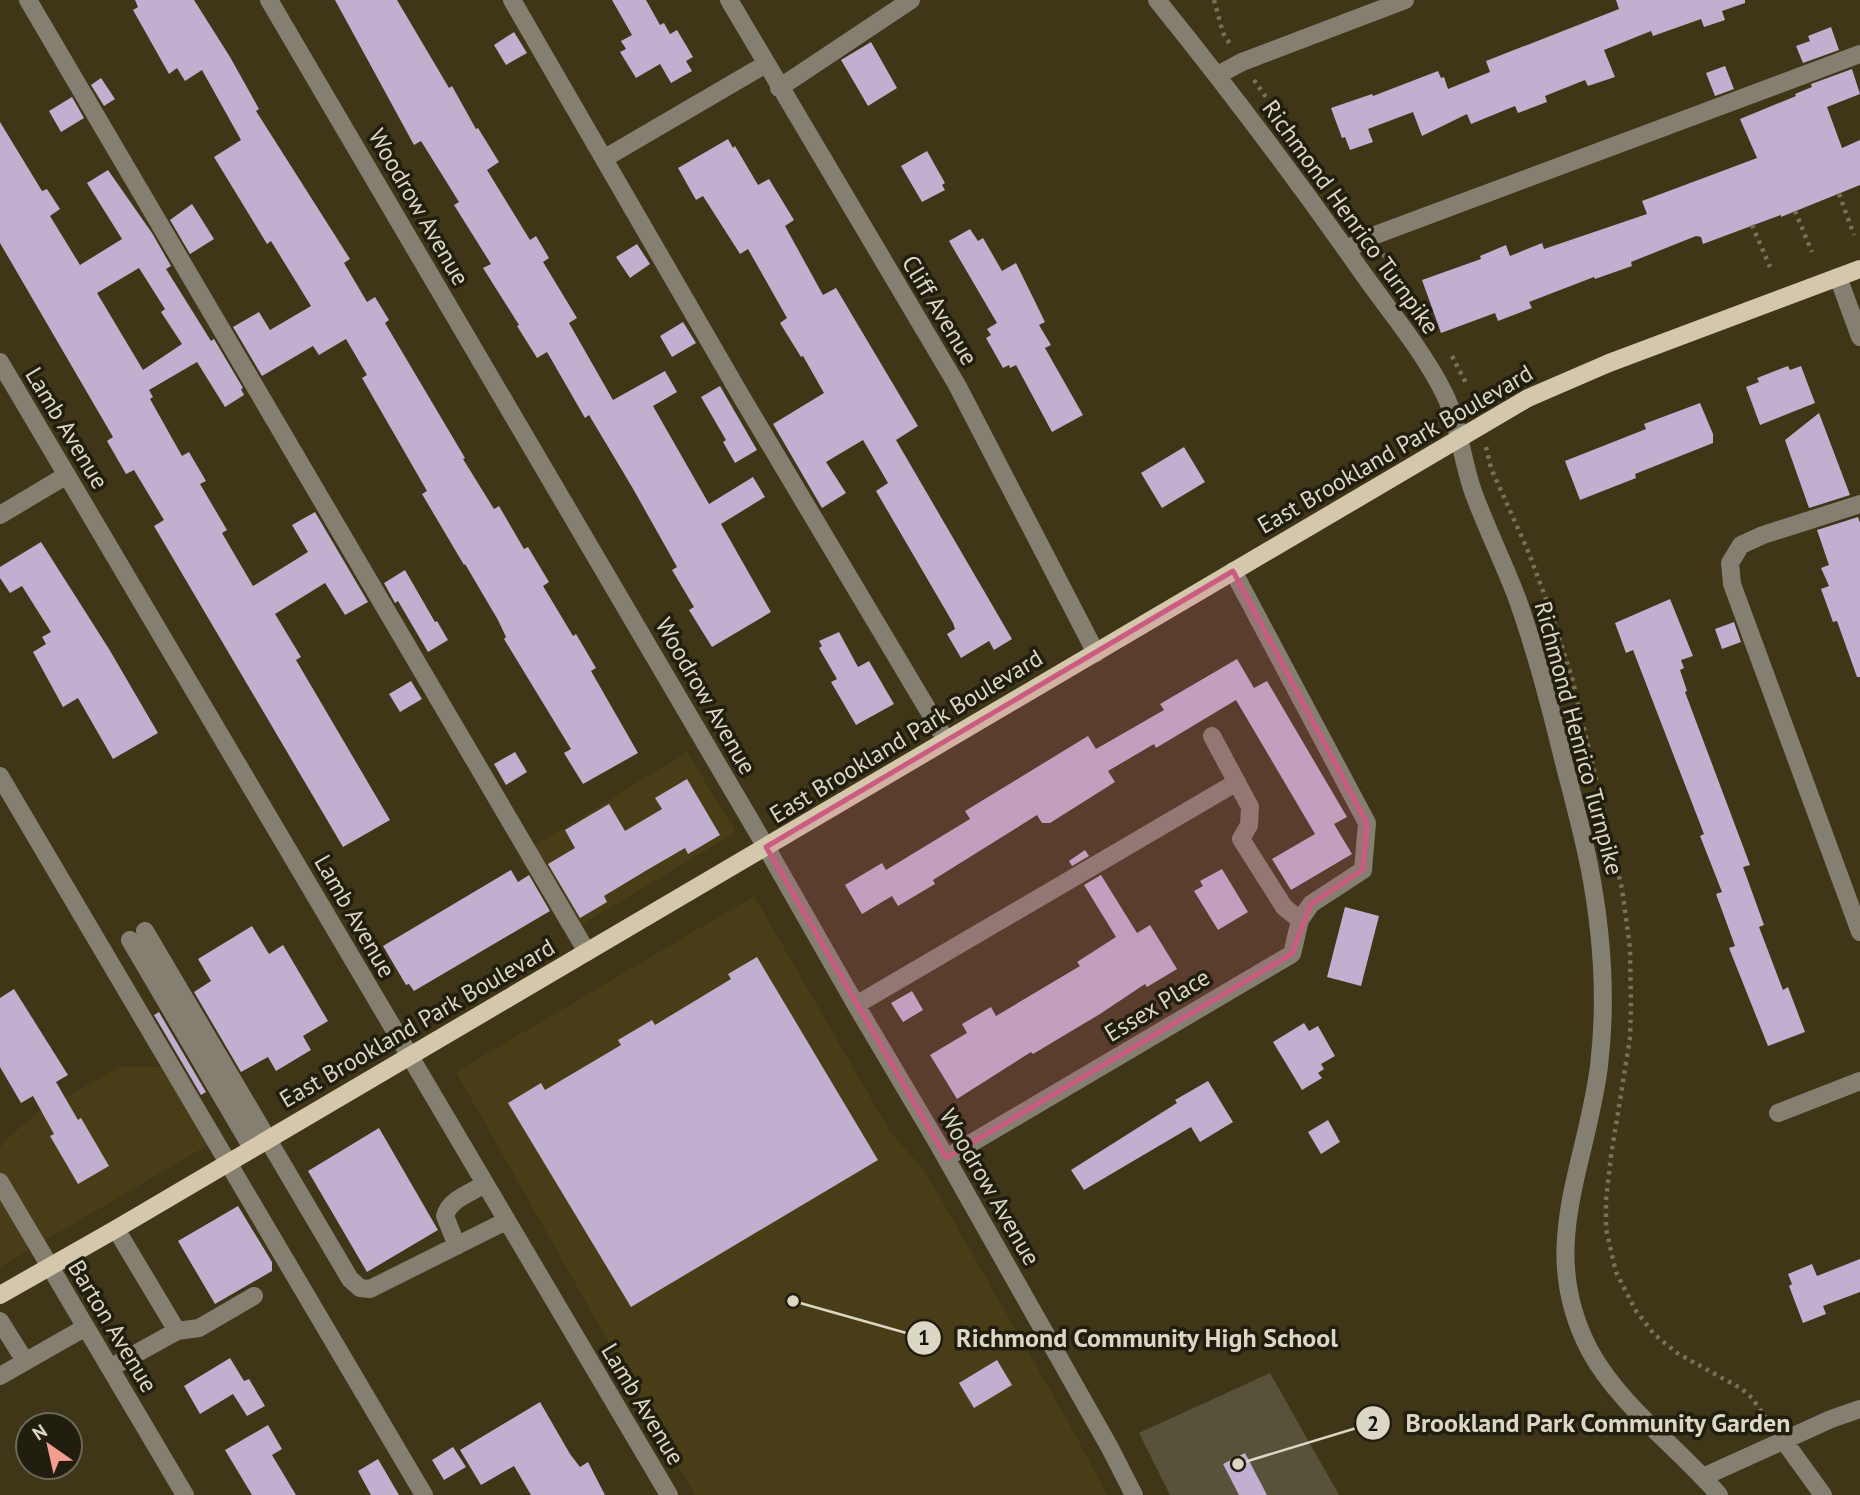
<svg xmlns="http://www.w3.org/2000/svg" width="1860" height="1495" font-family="'PT Sans',sans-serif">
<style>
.built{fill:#483d16}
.green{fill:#59523a}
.building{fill:#c0afcf;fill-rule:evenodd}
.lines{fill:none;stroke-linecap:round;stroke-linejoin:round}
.path{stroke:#787157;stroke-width:4.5;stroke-dasharray:3.5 5;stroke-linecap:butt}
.minor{stroke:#857f71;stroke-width:18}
.major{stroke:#d4c7ab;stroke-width:18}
.marked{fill:#cb5b80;fill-opacity:0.2;stroke:#cb5b80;stroke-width:5;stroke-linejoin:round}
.labels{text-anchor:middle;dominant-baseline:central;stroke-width:7;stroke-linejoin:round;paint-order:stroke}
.street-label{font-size:24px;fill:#dcd7c5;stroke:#211e10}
.leader{fill:none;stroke:#dcd7c5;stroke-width:2.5}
.callout-dot{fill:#dcd7c5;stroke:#211e10;stroke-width:2.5}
.mark-label{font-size:21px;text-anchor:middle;font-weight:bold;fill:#111}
.callout-label{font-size:26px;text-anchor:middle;font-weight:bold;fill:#dcd7c5;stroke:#211e10;stroke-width:7;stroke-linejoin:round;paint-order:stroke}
</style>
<rect width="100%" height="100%" fill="#3e3617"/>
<path class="built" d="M 687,752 L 736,832 L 566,934 L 518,856 Z
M 754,896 L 891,1133 L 925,1171 L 1074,1432 L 1107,1495 L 695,1495 L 456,1072 Z
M 120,1067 L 163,1067 L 208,1145 L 0,1267 L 0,1148 L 6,1139 L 39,1112 Z"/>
<path class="green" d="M 1270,1373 L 1339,1495 L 1170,1495 L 1139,1433 Z"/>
<path class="building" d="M 135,0 L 194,0 L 230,57 L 259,109 L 256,111 L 350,259 L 344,263 L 367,302 L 375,297 L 389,320 L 385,323 L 465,458 L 463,459 L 494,509 L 499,506 L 524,549 L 528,547 L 549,582 L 543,586 L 573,636 L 576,634 L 596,668 L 591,671 L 638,753 L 583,784 L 564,753 L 571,749 L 504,639 L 506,637 L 498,620 L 465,564 L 464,565 L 422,494 L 427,491 L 362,378 L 367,375 L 346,339 L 319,355 L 313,346 L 262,376 L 233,327 L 259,312 L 270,330 L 311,306 L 271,241 L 267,244 L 214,157 L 241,140 L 202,70 L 185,81 L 177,68 L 169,74 L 133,10 L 138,7 Z
M 335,0 L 397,0 L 449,88 L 452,86 L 476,129 L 478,128 L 499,162 L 487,170 L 530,240 L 536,236 L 549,258 L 543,262 L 577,318 L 569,323 L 613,400 L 665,371 L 677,392 L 653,406 L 709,504 L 753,477 L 765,497 L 721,524 L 771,612 L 712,647 L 689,610 L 694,607 L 672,570 L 677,567 L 632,487 L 589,415 L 585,418 L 547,352 L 537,358 L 517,326 L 519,325 L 483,268 L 491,264 L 454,205 L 459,202 L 421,141 L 414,145 Z
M 612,0 L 646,0 L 660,25 L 664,23 L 670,34 L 677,30 L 693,57 L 686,61 L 692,71 L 671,83 L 660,64 L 636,78 L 620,52 L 626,49 L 621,41 L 632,35 Z
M 1616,0 L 1745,0 L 1745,3 L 1722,11 L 1725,20 L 1704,27 L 1701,19 L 1653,36 L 1651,31 L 1604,50 L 1615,77 L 1588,86 L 1585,80 L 1545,96 L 1547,102 L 1518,113 L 1515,106 L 1471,124 L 1467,114 L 1422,136 L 1413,112 L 1368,129 L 1373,142 L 1350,150 L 1345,137 L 1342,138 L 1331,108 L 1372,94 L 1373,96 L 1438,71 L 1441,78 L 1444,77 L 1448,89 L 1490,72 L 1486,61 L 1619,9 Z
M 1831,27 L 1839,50 L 1803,63 L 1796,46 L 1810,41 L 1808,36 Z
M 514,32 L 527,53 L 506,65 L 494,45 Z
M 871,42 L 897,88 L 868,106 L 841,60 Z
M 1725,66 L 1734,89 L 1715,96 L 1706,73 Z
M 1852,69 L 1860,94 L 1827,107 L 1842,148 L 1860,140 L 1860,185 L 1781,217 L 1781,215 L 1703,244 L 1701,237 L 1696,236 L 1631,262 L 1632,266 L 1595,279 L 1594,277 L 1529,302 L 1532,308 L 1498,321 L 1495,313 L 1441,333 L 1422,280 L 1481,259 L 1480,256 L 1506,245 L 1510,256 L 1542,243 L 1544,249 L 1647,214 L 1642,201 L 1757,158 L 1740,119 L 1796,96 L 1795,94 L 1812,87 L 1811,84 Z
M 101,78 L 115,99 L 104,106 L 91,85 Z
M 72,97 L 84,118 L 61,132 L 49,111 Z
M 0,122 L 42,191 L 47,189 L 60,209 L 50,216 L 80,265 L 122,239 L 87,183 L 108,170 L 152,233 L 171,266 L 166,269 L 211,341 L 214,339 L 243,388 L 241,389 L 244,395 L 225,407 L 197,362 L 149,390 L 153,397 L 150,399 L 182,456 L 189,452 L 206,481 L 200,484 L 227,530 L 222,533 L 253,586 L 308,552 L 292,525 L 315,512 L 368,602 L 345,615 L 325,583 L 275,614 L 301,657 L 296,660 L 390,820 L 343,847 L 154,526 L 164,520 L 134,470 L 126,474 L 107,441 L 113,437 L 0,243 ZM 139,268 L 165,309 L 161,312 L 182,344 L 143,370 L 97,293 Z
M 728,139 L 733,148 L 735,146 L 758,185 L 769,179 L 794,220 L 785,226 L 823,295 L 836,288 L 918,426 L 896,440 L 1012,639 L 994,650 L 989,641 L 961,658 L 947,634 L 955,629 L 953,623 L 876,491 L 888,483 L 863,440 L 826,462 L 846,493 L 822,508 L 773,424 L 824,393 L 803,356 L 801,357 L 780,323 L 787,318 L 748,249 L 740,254 L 703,196 L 696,200 L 678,168 Z
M 927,151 L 945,183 L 942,185 L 945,190 L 922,202 L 901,166 Z
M 192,204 L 214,239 L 190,254 L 170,220 Z
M 970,229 L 978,241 L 983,238 L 1002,271 L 1016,263 L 1045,322 L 1039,325 L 1051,345 L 1045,348 L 1083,415 L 1052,432 L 1016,365 L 1010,368 L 1009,365 L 1003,368 L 986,338 L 991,335 L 987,329 L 997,323 L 949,241 Z
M 637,244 L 650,264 L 630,278 L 616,257 Z
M 683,322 L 696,343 L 672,357 L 660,336 Z
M 1788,366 L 1790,370 L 1801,366 L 1815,403 L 1760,425 L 1746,387 L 1759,382 L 1757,378 Z
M 720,386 L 757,450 L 735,463 L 723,442 L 726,440 L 701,397 Z
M 1700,403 L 1713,434 L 1713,443 L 1635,474 L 1636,478 L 1580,500 L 1565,461 L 1646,429 L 1644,424 Z
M 1819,413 L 1850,495 L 1809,508 L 1785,440 Z
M 1184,447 L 1205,482 L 1162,508 L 1141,473 Z
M 1858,517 L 1860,523 L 1860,677 L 1857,677 L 1837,621 L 1833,622 L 1821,589 L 1829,586 L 1821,568 L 1829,565 L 1817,530 Z
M 41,542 L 109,649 L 158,733 L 113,759 L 78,698 L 63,707 L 33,652 L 46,644 L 42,637 L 51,632 L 22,586 L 10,593 L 0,578 L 0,567 Z
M 405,570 L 435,622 L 437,621 L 448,640 L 428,652 L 398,601 L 395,603 L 384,583 Z
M 1670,599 L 1693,656 L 1681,660 L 1684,668 L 1680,670 L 1687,691 L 1685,692 L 1747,857 L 1750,865 L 1743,867 L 1764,925 L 1759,927 L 1783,990 L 1788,987 L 1805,1032 L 1768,1046 L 1729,948 L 1735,946 L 1716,894 L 1722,892 L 1700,836 L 1704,834 L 1633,650 L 1626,653 L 1615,623 Z
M 1734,622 L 1741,642 L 1722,649 L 1715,629 Z
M 839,632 L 858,667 L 869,661 L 894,704 L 856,725 L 831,682 L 837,679 L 819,648 L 822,646 L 819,641 Z
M 1237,659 L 1254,688 L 1267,681 L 1347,817 L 1334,824 L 1352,854 L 1291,890 L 1272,859 L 1315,834 L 1236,700 L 1156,748 L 1154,744 L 1108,771 L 1115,782 L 1050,823 L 1042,823 L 1037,815 L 933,880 L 935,884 L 898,906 L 892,896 L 862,914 L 845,885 L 882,863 L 886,870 L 970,819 L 965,811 L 1088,736 L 1096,749 L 1164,710 L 1160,704 Z
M 411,681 L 422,699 L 400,712 L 389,694 Z
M 515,752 L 527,772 L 506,785 L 494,764 Z
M 687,779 L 720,835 L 688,854 L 685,848 L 647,870 L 604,896 L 607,902 L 580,918 L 548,864 L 575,848 L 565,830 L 609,804 L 625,831 L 662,809 L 655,798 Z
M 1085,850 L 1089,856 L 1072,866 L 1069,861 Z
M 1222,869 L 1248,912 L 1218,930 L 1194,891 L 1203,886 L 1200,881 Z
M 511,870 L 518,882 L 529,875 L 550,911 L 414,991 L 409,984 L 406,985 L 383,946 Z
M 1101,875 L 1137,933 L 1150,925 L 1177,969 L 1147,987 L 1145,984 L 1100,1014 L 1033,1054 L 1031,1052 L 957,1099 L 930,1055 L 967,1033 L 962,1024 L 991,1007 L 996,1016 L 1080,966 L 1077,962 L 1116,937 L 1084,885 Z
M 1345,907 L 1379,916 L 1361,986 L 1327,977 Z
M 252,926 L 269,954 L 283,945 L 328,1021 L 303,1036 L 311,1050 L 276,1071 L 268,1057 L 241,1072 L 194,992 L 211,981 L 198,959 Z
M 757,957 L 878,1160 L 631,1307 L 508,1103 L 541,1083 L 545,1090 L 621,1045 L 618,1040 L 652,1020 L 655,1025 L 731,979 L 728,974 Z
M 14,989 L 68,1075 L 56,1082 L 78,1120 L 81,1118 L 109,1166 L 78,1184 L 50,1136 L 54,1134 L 33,1096 L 21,1103 L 0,1067 L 0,998 Z
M 912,991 L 923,1010 L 903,1022 L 891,1003 Z
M 159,1012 L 206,1092 L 201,1095 L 154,1015 Z
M 1304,1023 L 1309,1031 L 1318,1026 L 1335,1056 L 1321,1064 L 1324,1069 L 1318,1073 L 1322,1078 L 1302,1090 L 1273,1042 Z
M 1208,1081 L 1233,1122 L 1200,1142 L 1191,1127 L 1084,1190 L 1071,1170 L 1177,1103 L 1175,1100 Z
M 1328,1120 L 1340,1142 L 1321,1154 L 1308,1132 Z
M 379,1128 L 438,1230 L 367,1272 L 308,1171 Z
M 238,1206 L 272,1262 L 272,1271 L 215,1304 L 178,1241 Z
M 1860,1259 L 1860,1292 L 1823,1306 L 1826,1314 L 1803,1323 L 1789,1286 L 1792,1284 L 1788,1274 L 1812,1264 L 1817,1276 Z
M 230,1358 L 244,1381 L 249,1379 L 265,1406 L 247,1416 L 233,1394 L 200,1414 L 184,1386 Z
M 997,1360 L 1012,1385 L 974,1408 L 959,1383 Z
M 540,1402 L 570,1454 L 580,1467 L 588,1462 L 605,1495 L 531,1495 L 514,1466 L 481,1485 L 460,1450 Z
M 268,1425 L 282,1449 L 272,1455 L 296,1495 L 252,1495 L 225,1450 Z
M 453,1447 L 466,1467 L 444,1480 L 432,1460 Z
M 1245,1453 L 1267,1495 L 1239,1495 L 1223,1464 Z
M 378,1459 L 399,1495 L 371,1495 L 358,1471 Z"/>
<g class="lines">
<path class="path" d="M 1214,0 L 1223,33 L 1230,44
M 1254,80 L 1275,110
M 1839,194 L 1854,235
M 1344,205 L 1356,220
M 1795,211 L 1812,252
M 1752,225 L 1770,267
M 1383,254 L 1434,328
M 1452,356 L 1467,385
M 1486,447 L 1491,468 L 1528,551 L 1549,607 L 1572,678 L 1622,889 L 1630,948 L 1631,1008 L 1630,1038 L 1611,1156 L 1606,1200 L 1606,1229 L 1616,1272 L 1636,1311 L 1654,1334 L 1677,1353 L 1742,1389 L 1752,1398 L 1770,1424"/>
<path class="minor" d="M 28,0 L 587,952
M 269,0 L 766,847 L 856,1005 L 937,1142 L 1110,1448 L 1134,1495
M 512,0 L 741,396 L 946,740
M 729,0 L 957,385 L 1096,653
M 1157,0 C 1229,89 1298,181 1364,275 C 1391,313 1423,351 1444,393 C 1460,425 1462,464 1475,497 C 1488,531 1504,564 1517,598 C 1536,651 1550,705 1563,759 C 1572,794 1582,830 1589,865 C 1602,931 1607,999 1599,1066 C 1586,1169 1536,1249 1590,1351 C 1620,1406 1679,1448 1719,1495
M 1218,75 L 1242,62 L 1405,0
M 779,88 L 911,0
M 605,158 L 766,64
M 1346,250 L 1370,237 L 1860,54
M 1838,277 L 1860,337
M 0,362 L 669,1495
M 1860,504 L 1763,535 L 1741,545 L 1730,563 L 1732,584 L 1860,932
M 0,515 L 67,475
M 1212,736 L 1250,807 L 1249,825 L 1241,839 L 1284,907 L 1300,920
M 0,776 L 424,1495
M 145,931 L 350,1279 L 360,1288 L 370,1289 L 506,1221
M 130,940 L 252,1148
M 856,1005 L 1237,782
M 1778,1113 L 1860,1081
M 946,1158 L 1292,954 L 1300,920 L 1311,904 L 1363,870 L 1367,823 L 1233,571
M 0,1182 L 185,1495
M 457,1246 L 445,1216 C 450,1199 470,1193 485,1184
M 0,1321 L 25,1361
M 177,1331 L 199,1328 L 254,1296
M 110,1368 L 177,1331 L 116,1229
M 0,1376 L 86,1327
M 1784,1441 L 1823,1495
M 1703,1477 L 1831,1419 L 1860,1409"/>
<path class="major" d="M 0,1295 L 116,1229 L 1528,398 L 1609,363 L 1860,269"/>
</g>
<path class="marked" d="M 1233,571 L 1367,823 L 1363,870 L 1311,904 L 1292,954 L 946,1158 L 766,847 Z"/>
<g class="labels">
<g class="street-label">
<text transform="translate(419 207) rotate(60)">Woodrow Avenue</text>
<text transform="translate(1351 217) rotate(54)">Richmond Henrico Turnpike</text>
<text transform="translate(940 310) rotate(59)">Cliff Avenue</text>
<text transform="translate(67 428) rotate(59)">Lamb Avenue</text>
<text transform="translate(1395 449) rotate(-30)">East Brookland Park Boulevard</text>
<text transform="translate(706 696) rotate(60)">Woodrow Avenue</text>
<text transform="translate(906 736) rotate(-31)">East Brookland Park Boulevard</text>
<text transform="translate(1579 738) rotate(75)">Richmond Henrico Turnpike</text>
<text transform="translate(355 916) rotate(60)">Lamb Avenue</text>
<text transform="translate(1157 1005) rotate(-31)">Essex Place</text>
<text transform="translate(417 1023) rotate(-30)">East Brookland Park Boulevard</text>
<text transform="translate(990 1187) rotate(60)">Woodrow Avenue</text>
<text transform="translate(113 1326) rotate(59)">Barton Avenue</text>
<text transform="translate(643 1404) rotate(59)">Lamb Avenue</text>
</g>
</g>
<path class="leader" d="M793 1301L924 1338M1238 1464L1373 1423"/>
<g class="callout-dot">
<circle cx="793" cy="1301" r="7"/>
<circle cx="1238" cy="1464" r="7"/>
<circle cx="924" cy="1338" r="18"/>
<circle cx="1373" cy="1423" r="18"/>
</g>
<g class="mark-label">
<text x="924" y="1345">1</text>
<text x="1373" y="1431">2</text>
</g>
<g class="callout-label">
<text x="1147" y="1347">Richmond Community High School</text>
<text x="1598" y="1432">Brookland Park Community Garden</text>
</g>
<g transform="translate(49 1446) rotate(326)"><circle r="33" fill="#211e10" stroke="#6c6858" stroke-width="2"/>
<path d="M0-5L12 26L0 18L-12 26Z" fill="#f59d90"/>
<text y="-10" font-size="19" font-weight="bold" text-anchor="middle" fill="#dcd7c5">N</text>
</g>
</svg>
